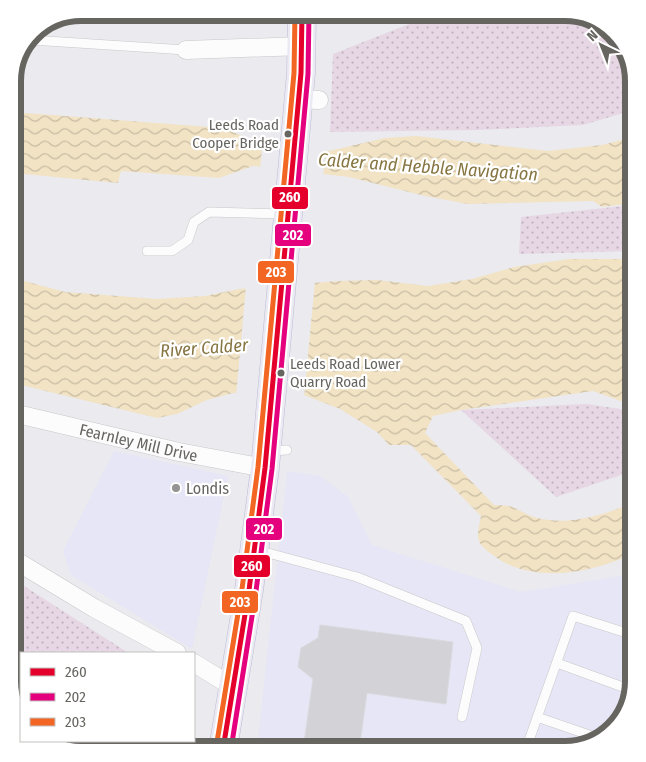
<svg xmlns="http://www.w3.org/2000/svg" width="646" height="762" font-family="'Fira Sans Condensed',sans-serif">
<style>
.commercial{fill:#e6e6f6}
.grass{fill:url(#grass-dots)}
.water{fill:url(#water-waves)}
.pier{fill:#eaeaef}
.building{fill:#d3d2d6;stroke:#d9dade}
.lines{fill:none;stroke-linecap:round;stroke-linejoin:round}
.lane-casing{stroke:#c8c8ca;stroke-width:10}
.street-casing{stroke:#c8c8ca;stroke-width:19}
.primary-casing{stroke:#bbbcd4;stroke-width:29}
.lane{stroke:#fcfcfd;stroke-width:9}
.street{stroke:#fcfcfd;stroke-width:18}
.primary{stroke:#ebeaf3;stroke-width:28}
.bus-1-casing{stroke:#fff;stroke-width:9}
.bus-2-casing{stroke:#fff;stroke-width:9}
.bus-3-casing{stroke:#fff;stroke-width:9}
.bus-1{stroke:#e4002b;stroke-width:5}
.bus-2{stroke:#e5007d;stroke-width:5}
.bus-3{stroke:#f26522;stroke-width:5}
.bus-dot{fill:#676560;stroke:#fff;stroke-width:2}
.poi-dot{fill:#959492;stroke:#fff;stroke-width:2}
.labels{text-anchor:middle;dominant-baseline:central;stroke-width:4.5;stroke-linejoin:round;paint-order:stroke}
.bus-label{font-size:15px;fill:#676560;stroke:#fff;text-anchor:end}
.street-label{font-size:16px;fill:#676560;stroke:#fff}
.poi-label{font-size:16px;fill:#676560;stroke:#fff;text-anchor:start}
.water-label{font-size:18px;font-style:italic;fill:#867541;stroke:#fff}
.rim{fill:none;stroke:#676560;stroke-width:6}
.line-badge{stroke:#fff;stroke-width:2}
.badge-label{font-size:14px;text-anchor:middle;font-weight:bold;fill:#fff}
</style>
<defs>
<pattern id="grass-dots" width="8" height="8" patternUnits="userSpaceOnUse" patternTransform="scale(1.25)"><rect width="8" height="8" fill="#e7d7e5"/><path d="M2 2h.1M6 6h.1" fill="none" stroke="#bfb2bd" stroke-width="1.8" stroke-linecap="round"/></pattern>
<pattern id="water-waves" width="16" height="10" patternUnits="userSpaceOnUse" patternTransform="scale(1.25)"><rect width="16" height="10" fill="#f2e3c4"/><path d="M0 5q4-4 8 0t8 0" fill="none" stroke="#c8bca3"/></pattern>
</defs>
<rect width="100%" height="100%" fill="#eaeaef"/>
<path class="commercial" d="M 114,451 L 228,476 L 192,649 L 71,575 L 63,551 Z
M 287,471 L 320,476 L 348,497 L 372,545 L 521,592 L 633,574 L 633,681 L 626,711 L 606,735 L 565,749 L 257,749 Z"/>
<path class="grass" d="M 437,13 L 569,13 L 619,40 L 633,81 L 633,110 L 583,125 L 478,130 L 330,132 L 333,54 Z
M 633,205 L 633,251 L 519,254 L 521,217 Z
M 586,404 L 633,411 L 633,471 L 556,497 L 461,410 Z
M 13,579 L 127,652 L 126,653 L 21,653 L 21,706 L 13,681 Z
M 49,741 L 116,741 L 113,749 L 81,749 Z"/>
<path class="water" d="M 13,112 L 222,128 L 258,142 L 329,151 L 385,138 L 416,136 L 548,151 L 602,145 L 633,137 L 633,203 L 602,207 L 593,201 L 468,204 L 425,196 L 349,177 L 253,166 L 219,178 L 121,171 L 118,183 L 13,173 Z
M 569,259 L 633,259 L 633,403 L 629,404 L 593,391 L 461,410 L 433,416 L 425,433 L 494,505 C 518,505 516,511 534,517 C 567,527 603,515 633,503 L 633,554 C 593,572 532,586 493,555 C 486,550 478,545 478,535 C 478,529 480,522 481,516 L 411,445 L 389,445 L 377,432 L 340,409 L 304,395 L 233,393 L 207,400 L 177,414 L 157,418 L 13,383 L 13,278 L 65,292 L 157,299 L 205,296 L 239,289 L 338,281 L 377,280 L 428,286 L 472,279 L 514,267 Z"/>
<path class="pier" d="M 263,140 L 327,148 L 323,176 L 260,169 Z
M 315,281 L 304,398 L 236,396 L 246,286 Z"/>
<path class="building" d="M 320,625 L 453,642 L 446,704 L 367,693 L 359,750 L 303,750 L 313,679 L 298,667 L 301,648 L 318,638 Z"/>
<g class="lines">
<g class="lane-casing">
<path id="lane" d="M 31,40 L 186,50
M 147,251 L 172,251 L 188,240 L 194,222 L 209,212 L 285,214
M 270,451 L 287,450
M 257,550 L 357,577 L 466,621 L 477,648 L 462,717
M 557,663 L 631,690
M 537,717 L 598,738
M 526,749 L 573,616 L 633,635"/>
</g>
<g class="street-casing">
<g id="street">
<path d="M 186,50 L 303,46"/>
<path d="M 298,99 L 319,100"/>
<path id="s1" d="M 13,413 L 179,452 L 265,468"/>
<path d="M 13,559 L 94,608 L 177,653"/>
<path d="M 194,663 L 233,687"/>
</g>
</g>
<g class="primary-casing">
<path id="primary" d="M 223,749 L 249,590 L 265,468 L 301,73 L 302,13"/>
</g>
<use href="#lane" class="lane"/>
<use href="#street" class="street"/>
<use href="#primary" class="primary"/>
<g class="bus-1-casing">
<path id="bus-1" d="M 223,749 L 249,590 L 265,468 L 301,73 L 302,13"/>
</g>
<g class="bus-2-casing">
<path id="bus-2" d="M 231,749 L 256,591 L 272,469 L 308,74 L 309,13"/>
</g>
<g class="bus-3-casing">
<path id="bus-3" d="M 216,748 L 242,589 L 258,467 L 294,73 L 295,13"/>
</g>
<use href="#bus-1" class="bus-1"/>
<use href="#bus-2" class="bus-2"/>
<use href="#bus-3" class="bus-3"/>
</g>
<g class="bus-dot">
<circle cx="288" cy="134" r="4.5"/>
<circle cx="281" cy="373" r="4.5"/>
</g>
<circle class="poi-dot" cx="176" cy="488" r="5"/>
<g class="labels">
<g class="bus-label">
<text x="279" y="125">Leeds Road<tspan x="279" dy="18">Cooper Bridge</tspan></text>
<text x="290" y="364" text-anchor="start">Leeds Road Lower<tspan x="290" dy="18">Quarry Road</tspan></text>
</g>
<g class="street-label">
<text stroke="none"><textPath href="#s1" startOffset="129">Fearnley Mill Drive</textPath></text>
</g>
<g class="poi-label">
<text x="186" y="488">Londis</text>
</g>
<g class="water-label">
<text transform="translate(428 167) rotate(4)">Calder and Hebble Navigation</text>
<text transform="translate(204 348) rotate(-4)">River Calder</text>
</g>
</g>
<path d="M0 0H646V762H0ZM81 21H565A60 60 0 0 1 625 81V681A60 60 0 0 1 565 741H81A60 60 0 0 1 21 681V81A60 60 0 0 1 81 21Z" fill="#fff" fill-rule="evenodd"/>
<path class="rim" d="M81 21H565A60 60 0 0 1 625 81V681A60 60 0 0 1 565 741H81A60 60 0 0 1 21 681V81A60 60 0 0 1 81 21Z"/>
<g class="line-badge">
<rect x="271" y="186" width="38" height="24" rx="5" fill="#e4002b"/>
<rect x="274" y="223" width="38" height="24" rx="5" fill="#e5007d"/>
<rect x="257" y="260" width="38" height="24" rx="5" fill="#f26522"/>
<rect x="245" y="517" width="38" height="24" rx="5" fill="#e5007d"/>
<rect x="233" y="554" width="38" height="24" rx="5" fill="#e4002b"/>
<rect x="221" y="590" width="38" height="24" rx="5" fill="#f26522"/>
</g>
<g class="badge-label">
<text x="290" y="202">260</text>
<text x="293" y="240">202</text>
<text x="276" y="277">203</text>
<text x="264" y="534">202</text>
<text x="252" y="571">260</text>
<text x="240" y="607">203</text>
</g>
<rect x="20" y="652" width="175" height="90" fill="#ffffff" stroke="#c2c1bf"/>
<rect x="30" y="668" width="25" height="8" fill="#e4002b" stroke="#c2c1bf"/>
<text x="65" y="677" font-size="15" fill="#676560">260</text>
<rect x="30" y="693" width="25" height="8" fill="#e5007d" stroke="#c2c1bf"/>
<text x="65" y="702" font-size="15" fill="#676560">202</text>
<rect x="30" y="718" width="25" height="8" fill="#f26522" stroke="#c2c1bf"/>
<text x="65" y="727" font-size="15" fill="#676560">203</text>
<g transform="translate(601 45) rotate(317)" stroke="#ffffff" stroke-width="4" paint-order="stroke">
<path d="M0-4L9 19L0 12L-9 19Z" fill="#676560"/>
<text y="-8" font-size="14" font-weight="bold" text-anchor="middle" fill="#676560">N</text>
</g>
</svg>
